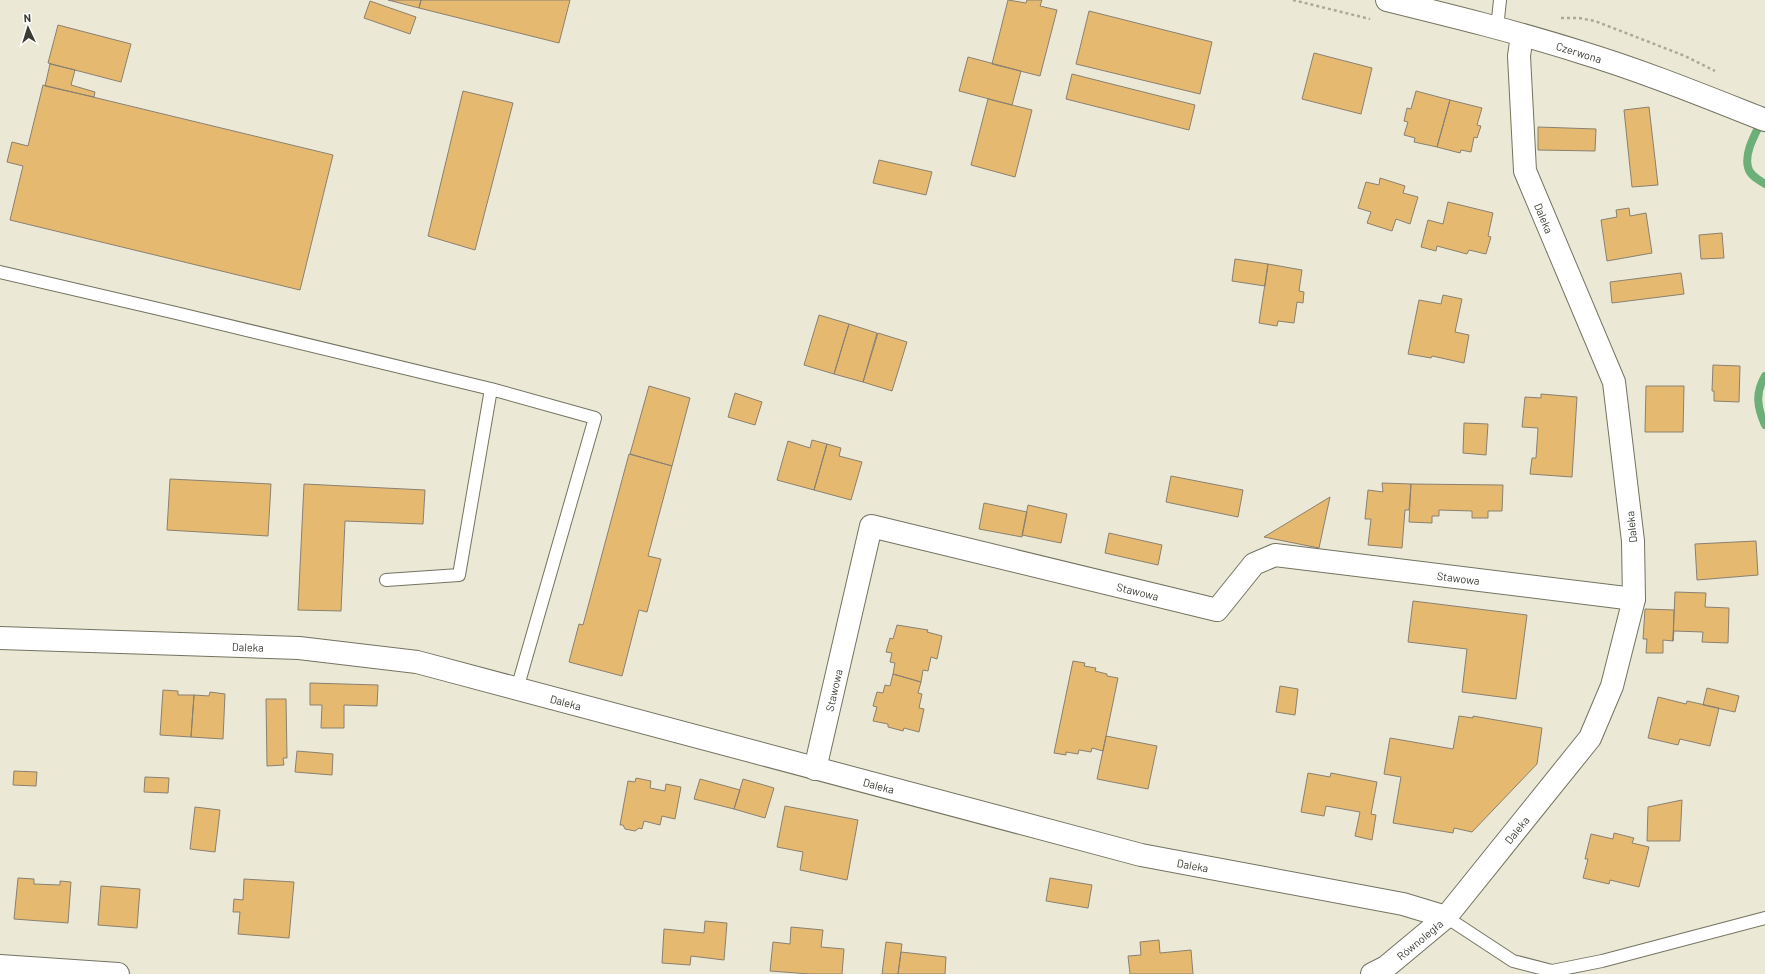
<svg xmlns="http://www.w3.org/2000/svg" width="1765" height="974" font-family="Barlow,sans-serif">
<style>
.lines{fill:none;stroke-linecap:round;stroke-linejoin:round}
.stream{stroke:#6caf78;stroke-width:8}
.building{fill:#e5ba70;stroke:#8a8070}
.lane-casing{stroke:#747361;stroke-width:14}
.street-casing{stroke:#747361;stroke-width:24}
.secondary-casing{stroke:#747361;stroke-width:24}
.path{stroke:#aba99a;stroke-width:2.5;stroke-dasharray:3 3;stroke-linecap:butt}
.lane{stroke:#fff;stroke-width:12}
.street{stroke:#fff;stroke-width:22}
.secondary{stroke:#fff;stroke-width:22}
.labels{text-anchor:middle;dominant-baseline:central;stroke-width:3;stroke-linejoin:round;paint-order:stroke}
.street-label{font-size:11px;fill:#3b3b33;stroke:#fff}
</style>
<rect width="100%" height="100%" fill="#ebe9d5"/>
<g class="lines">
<path class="stream" d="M 1762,120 C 1756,133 1744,152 1748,167 C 1749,175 1759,180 1765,184
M 1765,376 C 1755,393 1757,407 1765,425"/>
</g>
<path class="building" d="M 388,0 L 421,0 L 419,8 Z
M 421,0 L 570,0 L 559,43 L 419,8 Z
M 1008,0 L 1026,3 L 1027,0 L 1042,0 L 1040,6 L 1057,10 L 1040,76 L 992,64 Z
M 370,1 L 416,17 L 410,34 L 364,18 Z
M 1089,11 L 1212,42 L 1200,94 L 1076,64 Z
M 58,25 L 131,44 L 121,82 L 48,63 Z
M 1314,53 L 1372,68 L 1361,114 L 1302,99 Z
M 968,57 L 1021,71 L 1012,105 L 959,91 Z
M 50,64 L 75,70 L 71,85 L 95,92 L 94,97 L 45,86 Z
M 1072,74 L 1195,105 L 1189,130 L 1066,99 Z
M 43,85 L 333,155 L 300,290 L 10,220 L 23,166 L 7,162 L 12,142 L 28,146 Z
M 463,91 L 513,103 L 475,250 L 428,236 Z
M 1416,91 L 1450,100 L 1437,147 L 1414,142 L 1415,138 L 1404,135 L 1408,122 L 1404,121 L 1407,108 L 1411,109 Z
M 988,99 L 1032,110 L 1015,177 L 971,165 Z
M 1450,100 L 1482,108 L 1477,125 L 1481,126 L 1477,138 L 1474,137 L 1471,152 L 1461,150 L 1460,153 L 1437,147 Z
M 1649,107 L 1658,185 L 1632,187 L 1624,110 Z
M 1538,127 L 1596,129 L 1595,151 L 1538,150 Z
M 879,160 L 932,172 L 926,195 L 873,183 Z
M 1380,178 L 1405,186 L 1403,193 L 1418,197 L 1410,224 L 1396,219 L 1392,231 L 1367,223 L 1371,212 L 1358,208 L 1366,182 L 1379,185 Z
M 1448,202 L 1493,213 L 1488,236 L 1491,237 L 1486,254 L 1469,250 L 1467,254 L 1437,246 L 1436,251 L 1421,247 L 1428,220 L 1443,224 Z
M 1629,208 L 1630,216 L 1646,213 L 1652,253 L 1607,261 L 1601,220 L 1617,217 L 1616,210 Z
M 1722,233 L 1724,258 L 1701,259 L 1699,235 Z
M 1235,259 L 1268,264 L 1265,286 L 1232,281 Z
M 1268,264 L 1302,270 L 1299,291 L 1304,292 L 1303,303 L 1297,302 L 1294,323 L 1278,321 L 1277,326 L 1259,323 Z
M 1681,273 L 1684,294 L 1612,303 L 1610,282 Z
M 1443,295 L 1462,299 L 1455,332 L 1469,335 L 1464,363 L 1432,356 L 1431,358 L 1408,354 L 1419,300 L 1441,304 Z
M 819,315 L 849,324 L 834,374 L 804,365 Z
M 849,324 L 877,333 L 863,382 L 834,374 Z
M 878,333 L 907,342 L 892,391 L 863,382 Z
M 1713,365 L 1740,366 L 1739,402 L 1714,401 L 1714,391 L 1712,391 Z
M 649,386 L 690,398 L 672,466 L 630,454 Z
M 1646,386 L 1684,386 L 1683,432 L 1645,432 Z
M 735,393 L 762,402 L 755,425 L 728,417 Z
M 1541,394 L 1577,397 L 1572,477 L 1530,474 L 1532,458 L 1536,458 L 1538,428 L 1522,427 L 1525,397 L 1541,398 Z
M 1464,423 L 1488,424 L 1486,455 L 1463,453 Z
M 812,440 L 827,444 L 814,490 L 777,480 L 788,441 L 810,448 Z
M 827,444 L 841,448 L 839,456 L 862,462 L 851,500 L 814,490 Z
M 629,454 L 672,466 L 648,556 L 661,559 L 647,612 L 639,610 L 622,676 L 569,662 L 579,624 L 583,625 Z
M 1171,476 L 1243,490 L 1238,517 L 1166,502 Z
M 170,479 L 271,484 L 268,536 L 167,530 Z
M 1382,483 L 1411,484 L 1409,510 L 1405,510 L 1402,548 L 1368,545 L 1371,519 L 1365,519 L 1368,490 L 1383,492 Z
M 304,484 L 425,490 L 423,524 L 345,521 L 341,611 L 298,610 Z
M 1411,484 L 1503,485 L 1502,511 L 1488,511 L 1488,518 L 1472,518 L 1472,511 L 1439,510 L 1439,516 L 1432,516 L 1432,523 L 1409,522 Z
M 1330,497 L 1319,548 L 1264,537 Z
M 984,503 L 1027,512 L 1022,537 L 979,529 Z
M 1028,505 L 1067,514 L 1061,543 L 1022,535 Z
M 1109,533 L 1162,545 L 1158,565 L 1105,553 Z
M 1756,541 L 1758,575 L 1697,580 L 1695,544 Z
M 1675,592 L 1706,593 L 1705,607 L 1729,608 L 1728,643 L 1702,642 L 1703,632 L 1674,631 L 1673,641 Z
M 1413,601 L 1527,615 L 1516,699 L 1462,692 L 1467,649 L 1408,642 Z
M 1645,609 L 1674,610 L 1673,641 L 1663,640 L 1663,653 L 1646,653 L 1647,639 L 1643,639 Z
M 897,625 L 928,630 L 927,632 L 942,636 L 937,659 L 931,657 L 928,671 L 923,670 L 921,682 L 893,674 L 895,663 L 890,662 L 892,653 L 886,652 L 890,638 L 893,639 Z
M 1073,661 L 1085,663 L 1084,666 L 1096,668 L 1095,671 L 1107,674 L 1107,676 L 1118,678 L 1103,751 L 1092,748 L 1091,752 L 1079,750 L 1078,754 L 1066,752 L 1066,755 L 1054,753 Z
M 893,674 L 921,682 L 918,693 L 922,694 L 919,708 L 924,709 L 919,732 L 904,728 L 903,731 L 888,727 L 888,724 L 873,721 L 877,707 L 873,706 L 877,692 L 883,693 L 885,685 L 890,686 Z
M 310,683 L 378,685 L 377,706 L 344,705 L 344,728 L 321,728 L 322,705 L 310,705 Z
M 1280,686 L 1298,689 L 1295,715 L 1276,712 Z
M 1707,688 L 1739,696 L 1735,712 L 1703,705 Z
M 163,690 L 178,691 L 178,695 L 194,695 L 191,737 L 160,735 Z
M 210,692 L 225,694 L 223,739 L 191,737 L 194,695 L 209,696 Z
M 1658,697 L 1686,704 L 1687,701 L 1719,708 L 1710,746 L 1680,739 L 1678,745 L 1648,738 Z
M 266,699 L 286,699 L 287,758 L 283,758 L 284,765 L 267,766 Z
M 1459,716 L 1473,718 L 1473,716 L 1542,728 L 1537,764 L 1472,832 L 1454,828 L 1453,833 L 1393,823 L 1401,777 L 1384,774 L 1390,738 L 1453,749 Z
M 1106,736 L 1157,746 L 1148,789 L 1097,779 Z
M 297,751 L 333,754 L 332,775 L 295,772 Z
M 14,771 L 37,772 L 36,786 L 13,785 Z
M 1308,773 L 1330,777 L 1331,773 L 1377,782 L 1371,814 L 1376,815 L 1372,840 L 1355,836 L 1360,812 L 1326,806 L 1324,816 L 1301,812 Z
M 145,777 L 169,778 L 168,793 L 144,792 Z
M 636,778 L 651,781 L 650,788 L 665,791 L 666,784 L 681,787 L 675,819 L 662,816 L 660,825 L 644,821 L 642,829 L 639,828 L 635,831 L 625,829 L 623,825 L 620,825 L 628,781 L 635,782 Z
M 700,779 L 740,790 L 734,809 L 694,799 Z
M 743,779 L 774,788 L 765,818 L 734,809 Z
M 1682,800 L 1680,841 L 1647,841 L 1648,807 Z
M 785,806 L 858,820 L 847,880 L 800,870 L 803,852 L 777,847 Z
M 195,807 L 220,810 L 215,852 L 190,849 Z
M 1614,833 L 1634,838 L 1632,843 L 1649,847 L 1639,887 L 1610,880 L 1609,884 L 1583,878 L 1588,859 L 1585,859 L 1591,834 L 1613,839 Z
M 18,878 L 34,879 L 34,884 L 60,885 L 60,881 L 71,882 L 68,923 L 14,919 Z
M 1050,878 L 1092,885 L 1088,908 L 1046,901 Z
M 244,879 L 294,882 L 289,938 L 238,934 L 240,912 L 233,912 L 234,899 L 243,900 Z
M 101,886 L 140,889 L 137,928 L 98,925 Z
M 705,921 L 727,923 L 724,960 L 691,956 L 690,965 L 662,963 L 664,929 L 704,933 Z
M 791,927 L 823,930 L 821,947 L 844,949 L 842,974 L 810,974 L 770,971 L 773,942 L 790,944 Z
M 1159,940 L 1160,953 L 1191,950 L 1193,974 L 1130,974 L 1128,956 L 1141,955 L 1140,942 Z
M 886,942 L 902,944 L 898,974 L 882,974 Z
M 901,952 L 946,957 L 945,974 L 898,974 Z"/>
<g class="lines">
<g class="lane-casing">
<path id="lane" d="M 1497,28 L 1500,0
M 0,272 L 176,313 L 491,389 L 459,575 L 386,580
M 491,389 L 595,418 L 517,689
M 1446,917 L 1513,961 L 1552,971 L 1602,961 L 1765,918"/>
</g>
<g class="street-casing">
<g id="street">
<path id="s1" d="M 0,638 L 299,648 L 417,662 L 1141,855 L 1403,904 L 1446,917 L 1590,738 L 1612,686 L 1634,599 L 1633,541 L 1614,382 L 1525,171 L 1519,56 L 1522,35"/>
<path id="s2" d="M 815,769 L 871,526 L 1217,610 L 1254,564 L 1275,555 L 1634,599"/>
<path d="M 0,966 L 118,974"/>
<path id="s3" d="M 1372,974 L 1386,967 L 1446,917"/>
</g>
</g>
<g class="secondary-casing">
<g id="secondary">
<path id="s4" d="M 1387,0 C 1452,16 1517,32 1580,52 C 1643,71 1704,96 1765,120"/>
</g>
</g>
<path class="path" d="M 1293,0 L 1370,19
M 1561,18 L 1579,18 L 1595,21 L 1685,56 L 1715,71"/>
<use href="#lane" class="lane"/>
<use href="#street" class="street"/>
<use href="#secondary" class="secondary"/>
</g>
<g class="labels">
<g class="street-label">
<text stroke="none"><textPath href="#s4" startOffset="199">Czerwona</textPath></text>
<text transform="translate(1544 218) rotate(67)">Daleka</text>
<text transform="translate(1631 527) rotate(-96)">Daleka</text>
<text stroke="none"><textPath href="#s2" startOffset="872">Stawowa</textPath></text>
<text stroke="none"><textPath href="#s2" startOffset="524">Stawowa</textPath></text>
<text stroke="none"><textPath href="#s1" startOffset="248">Daleka</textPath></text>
<text stroke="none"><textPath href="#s2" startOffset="81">Stawowa</textPath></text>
<text stroke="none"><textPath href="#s1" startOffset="572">Daleka</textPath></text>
<text stroke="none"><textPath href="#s1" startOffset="896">Daleka</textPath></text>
<text stroke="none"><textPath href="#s1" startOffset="1591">Daleka</textPath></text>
<text stroke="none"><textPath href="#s1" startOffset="1220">Daleka</textPath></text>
<text stroke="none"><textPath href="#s3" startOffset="59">Równoległa</textPath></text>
</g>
</g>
<g transform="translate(28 28) rotate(356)" stroke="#ffffff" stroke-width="3" paint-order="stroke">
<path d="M0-3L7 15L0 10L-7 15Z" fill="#3b3b33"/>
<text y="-6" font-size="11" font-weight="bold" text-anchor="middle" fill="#3b3b33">N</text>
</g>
</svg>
